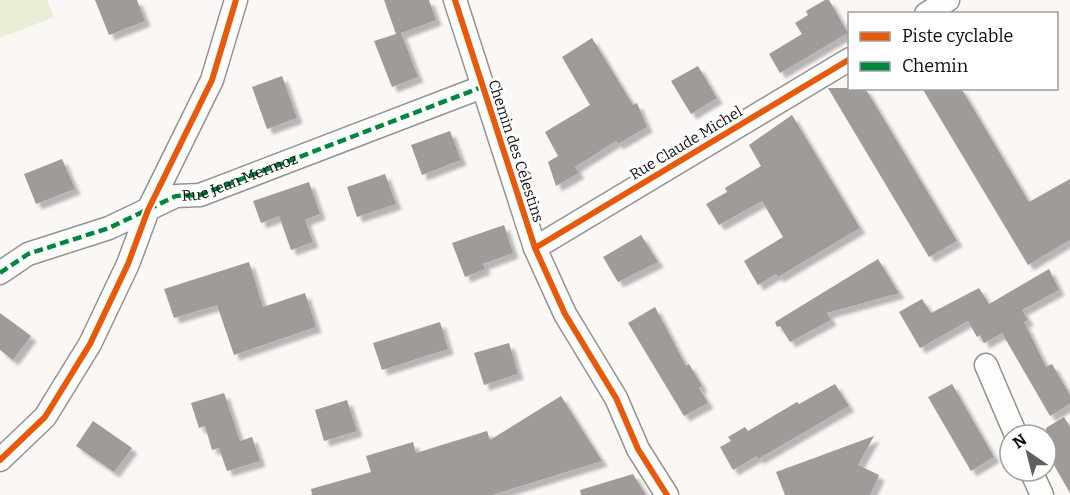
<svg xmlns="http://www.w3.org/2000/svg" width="1070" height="495" font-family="Bitter,serif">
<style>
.green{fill:#e8edd5}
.building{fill:#9e9b99;filter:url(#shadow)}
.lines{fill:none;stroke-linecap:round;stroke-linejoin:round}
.minor-casing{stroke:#949392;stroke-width:25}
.minor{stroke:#fefefd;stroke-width:22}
.quiet{stroke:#00873e;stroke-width:4.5;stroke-dasharray:9 4.5;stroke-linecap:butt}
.cycleway-casing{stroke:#fff;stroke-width:10}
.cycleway{stroke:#e8590c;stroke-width:6}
.labels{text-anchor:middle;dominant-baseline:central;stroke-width:6;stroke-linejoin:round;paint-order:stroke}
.street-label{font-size:15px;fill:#0e0e0e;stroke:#fff}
</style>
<defs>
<filter id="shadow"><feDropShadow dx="5.5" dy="5.5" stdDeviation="1.5" flood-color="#0004"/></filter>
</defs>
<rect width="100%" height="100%" fill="#faf7f4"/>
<path class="green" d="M 0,0 L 47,0 L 54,17 L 0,38 Z"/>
<path class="building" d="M 95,0 L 137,0 L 145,21 L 109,35 Z
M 384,0 L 429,0 L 436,20 L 401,33 L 418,77 L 392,87 L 374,41 L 396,34 Z
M 825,0 L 829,0 L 848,33 L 780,73 L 769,54 L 802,34 L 795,23 L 808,15 L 806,11 Z
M 592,38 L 633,105 L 637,103 L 647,127 L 618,144 L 616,141 L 575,167 L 579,173 L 556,186 L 548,162 L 558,156 L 545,132 L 590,105 L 562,57 Z
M 698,66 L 717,98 L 691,114 L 671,81 Z
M 282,76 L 297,118 L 267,129 L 252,87 Z
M 828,88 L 865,88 L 957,241 L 929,257 Z
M 922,88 L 961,88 L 1029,202 L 1070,179 L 1070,240 L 1028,265 Z
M 792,115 L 860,228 L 778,277 L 776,274 L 758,285 L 744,261 L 783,237 L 762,201 L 719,225 L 706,204 L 727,192 L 725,188 L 761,166 L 749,145 Z
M 450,131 L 461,160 L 422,175 L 411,145 Z
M 62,159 L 75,189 L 36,204 L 24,174 Z
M 385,174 L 396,204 L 357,217 L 347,187 Z
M 309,182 L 320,214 L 305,220 L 313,242 L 291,250 L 279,216 L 261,223 L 253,201 Z
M 504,225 L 513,253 L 483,264 L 485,269 L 465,277 L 452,243 Z
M 641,235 L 658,262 L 618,282 L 603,257 Z
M 878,259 L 899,293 L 827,313 L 831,320 L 790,342 L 780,326 L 777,327 L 775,322 Z
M 249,262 L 263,307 L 305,293 L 316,327 L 234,355 L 217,305 L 174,318 L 164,289 Z
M 1049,269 L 1059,290 L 1022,310 L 1028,320 L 1024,322 L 1046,367 L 1052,364 L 1070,395 L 1070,404 L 1050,416 L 1002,333 L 984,343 L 980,335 L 977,337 L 968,321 L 920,348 L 899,312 L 922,299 L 931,313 L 979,288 L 989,304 Z
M 655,307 L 686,366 L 689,364 L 702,386 L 699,388 L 708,403 L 684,416 L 628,323 Z
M 0,313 L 31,336 L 13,360 L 0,350 Z
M 440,322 L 448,349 L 382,370 L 373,343 Z
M 509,343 L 518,374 L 484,385 L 474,353 Z
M 835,384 L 849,406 L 758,459 L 757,456 L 733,470 L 720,447 L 731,441 L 728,437 L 745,427 L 748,431 L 797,402 L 799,404 Z
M 952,384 L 994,457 L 971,471 L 928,397 Z
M 224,393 L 240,441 L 252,437 L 260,461 L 227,471 L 219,448 L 212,450 L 205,426 L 199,428 L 191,403 Z
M 561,396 L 602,461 L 492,495 L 312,495 L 311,489 L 371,472 L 366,456 L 413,442 L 416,453 L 487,431 L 490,440 Z
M 347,400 L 357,431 L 324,441 L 315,410 Z
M 1064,417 L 1070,427 L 1070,493 L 1046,451 L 1046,428 Z
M 93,421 L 132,448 L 114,472 L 76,446 Z
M 874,436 L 858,465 L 879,475 L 870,495 L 785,495 L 776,472 Z
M 633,474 L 646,495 L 581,495 L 580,490 Z"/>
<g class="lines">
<g class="minor-casing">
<g id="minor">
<path d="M 455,0 L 535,248 L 565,314 L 616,398 L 638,449 L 667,495"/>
<path d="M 926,14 L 948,0"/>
<path d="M 535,248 L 850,59"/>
<path id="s1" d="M 0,273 L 28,254 L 109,228 L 176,196 L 200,195 L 482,87"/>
<path d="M 986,365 L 1016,435"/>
<path d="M 0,460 L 45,417 L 90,344 L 128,264 L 148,210 L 212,80 L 236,0"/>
<path d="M 1031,471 L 1042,495"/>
</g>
</g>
<use href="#minor" class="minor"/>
<path class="quiet" d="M 0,273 L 28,254 L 109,228 L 176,196 L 200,195 L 482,87"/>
<g class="cycleway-casing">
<path id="cycleway" d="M 455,0 L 535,248 L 565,314 L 616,398 L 638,449 L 667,495
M 535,248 L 850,59
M 0,460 L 45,417 L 90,344 L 128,264 L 148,210 L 212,80 L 236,0"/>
</g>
<use href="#cycleway" class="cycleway"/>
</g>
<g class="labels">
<g class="street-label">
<text transform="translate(686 143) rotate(-31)">Rue Claude Michel</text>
<text transform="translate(516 151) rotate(72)">Chemin des Célestins</text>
<text stroke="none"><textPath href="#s1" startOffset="260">Rue Jean Mermoz</textPath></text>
</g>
</g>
<rect x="848" y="12" width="210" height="78" fill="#ffffff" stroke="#9f9f9f" stroke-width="1.5"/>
<rect x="860" y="32" width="30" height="9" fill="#e8590c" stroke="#9f9f9f" stroke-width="1.5"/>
<text x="902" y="42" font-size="18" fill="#0e0e0e">Piste cyclable</text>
<rect x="860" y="62" width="30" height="9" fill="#00873e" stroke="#9f9f9f" stroke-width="1.5"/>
<text x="902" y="72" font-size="18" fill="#0e0e0e">Chemin</text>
<g transform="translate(1028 453) rotate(325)"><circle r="28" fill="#ffffff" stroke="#9f9f9f" stroke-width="1.5"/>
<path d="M0-4.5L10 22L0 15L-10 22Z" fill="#61605e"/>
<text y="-9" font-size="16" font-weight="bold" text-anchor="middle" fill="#0e0e0e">N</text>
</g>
</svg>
